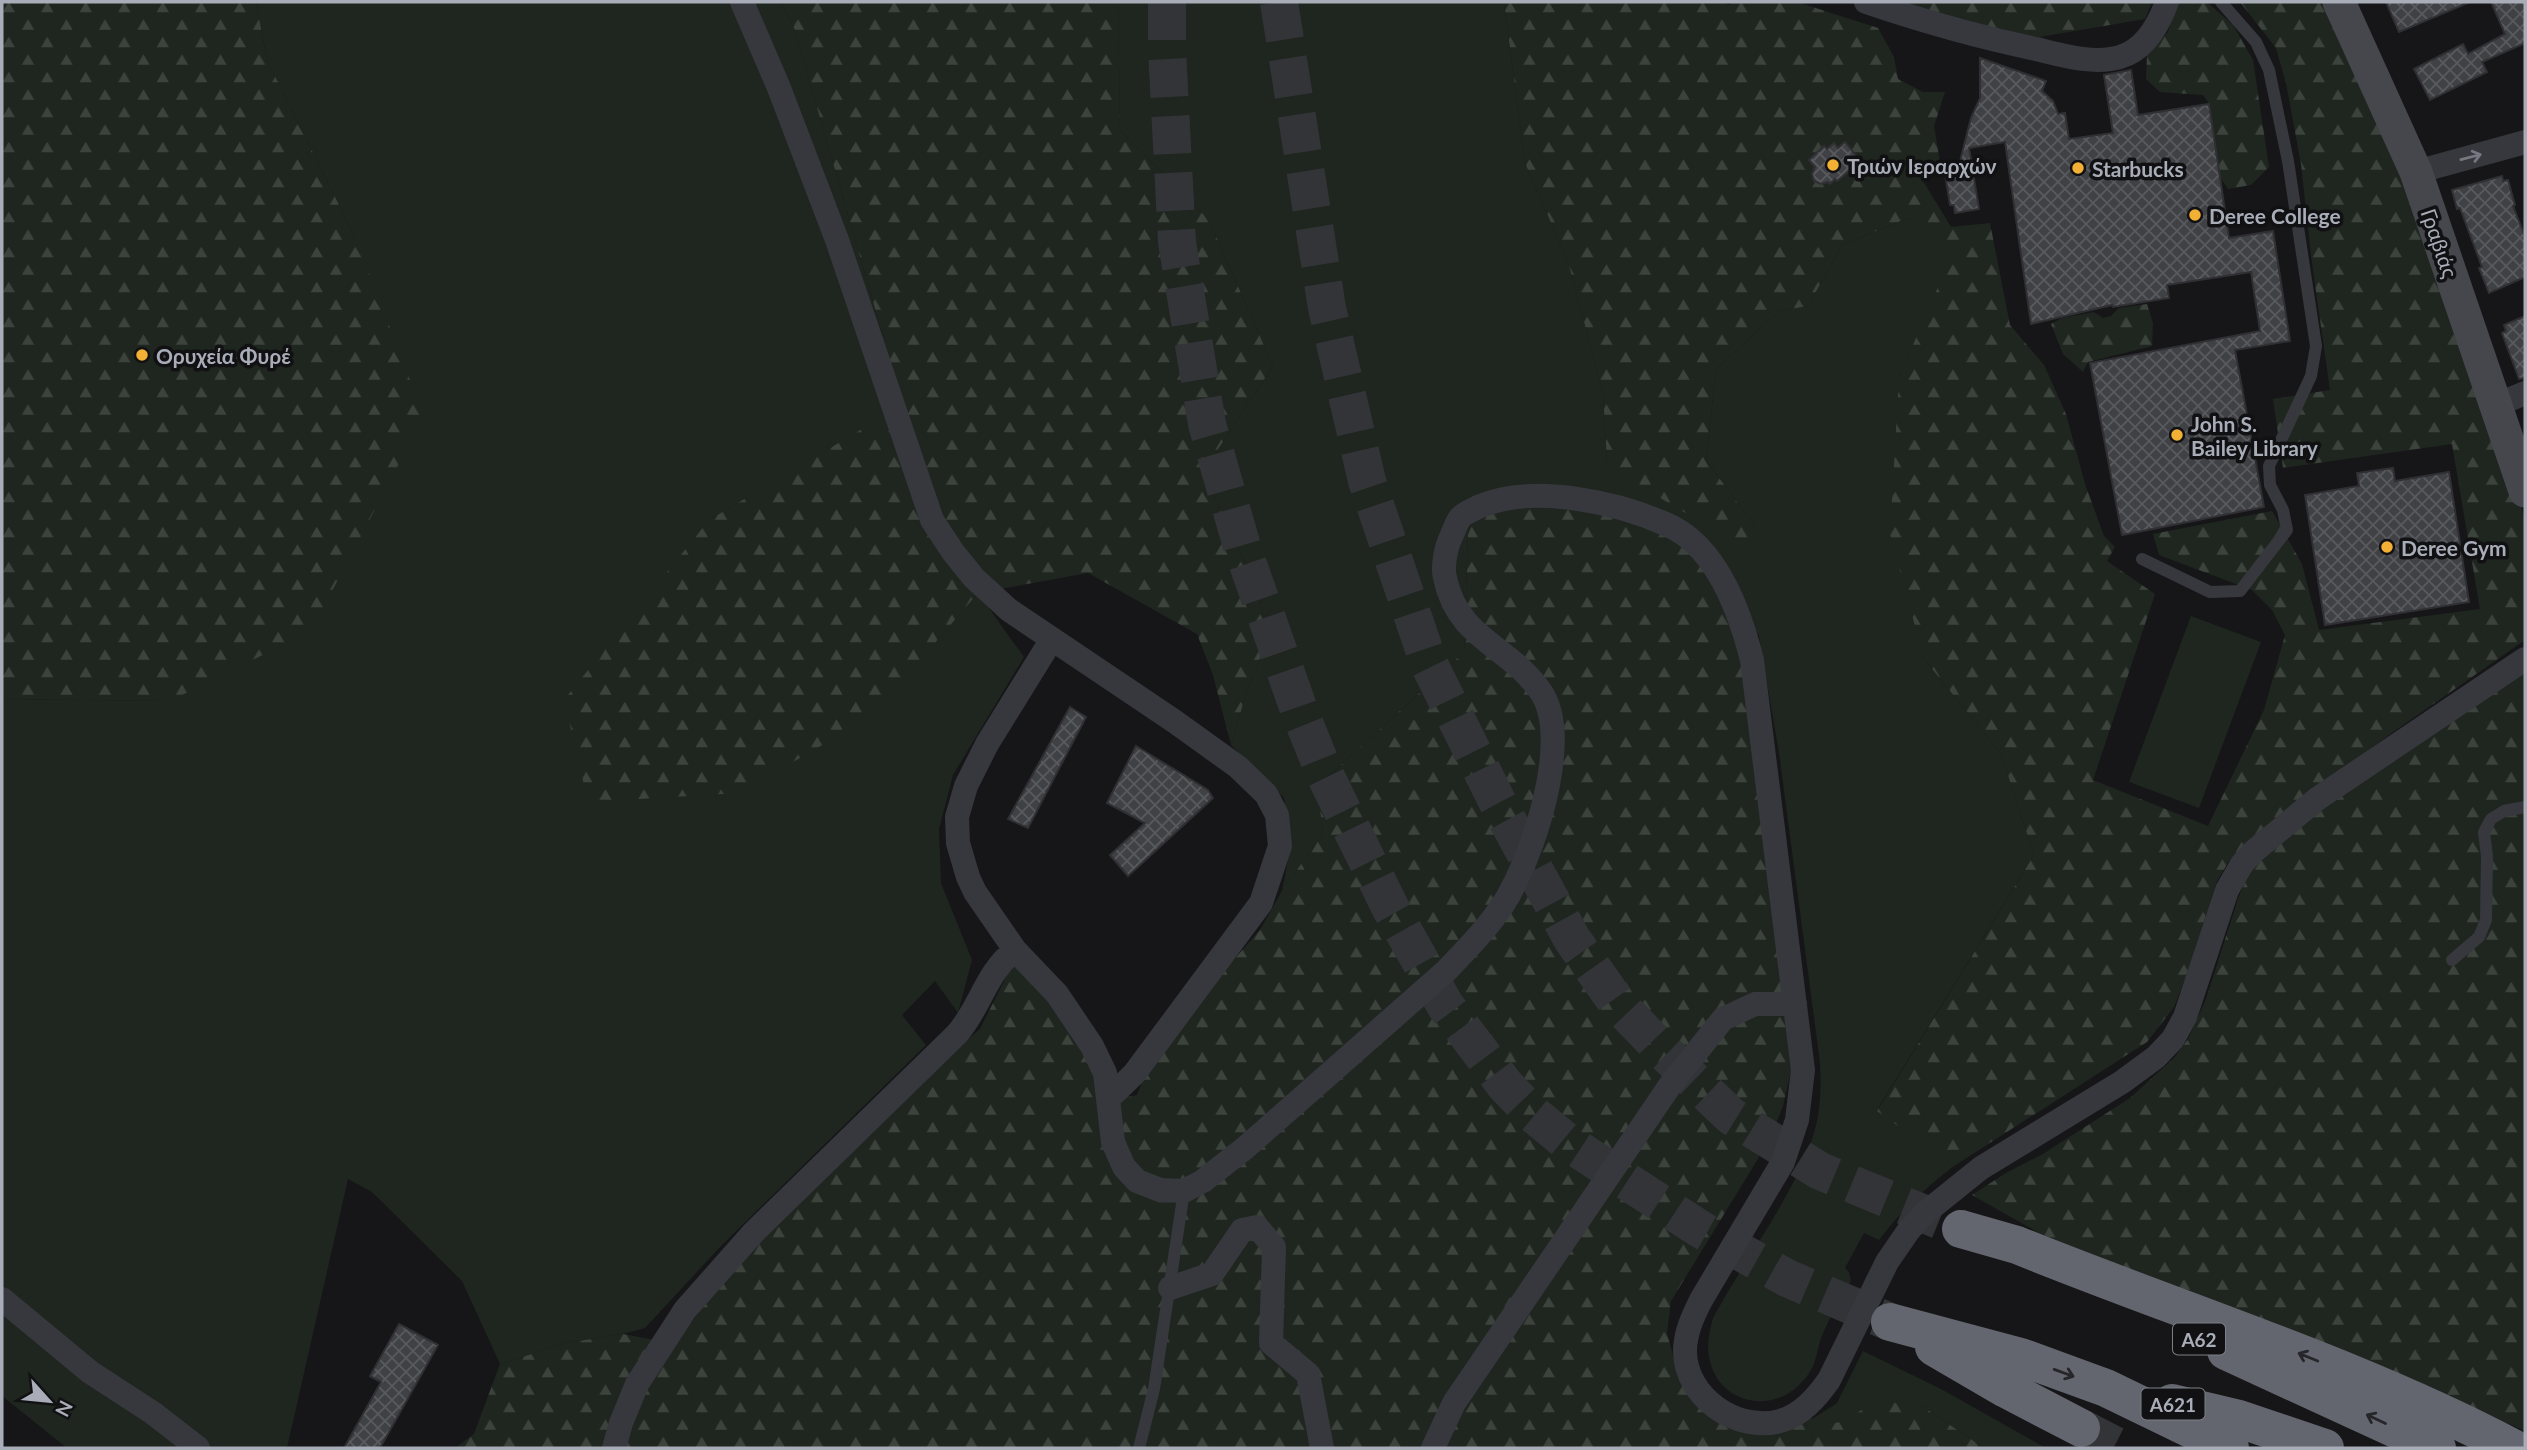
<svg xmlns="http://www.w3.org/2000/svg" width="2527" height="1450" font-family="Lato,sans-serif">
<style>
.green{fill:#1e261f}
.forest{fill:url(#forest-firs)}
.building{fill:url(#building-cross-hatch);stroke:#303034;stroke-width:2}
.lines{fill:none;stroke-linecap:round;stroke-linejoin:round}
.highway-tunnel{stroke:#333438;stroke-width:38;stroke-dasharray:38 19;stroke-linecap:butt}
.lane{stroke:#37383d;stroke-width:12}
.street{stroke:#37383d;stroke-width:24}
.secondary{stroke:#45474d;stroke-width:33}
.highway{stroke:#63666e;stroke-width:38}
.oneway{stroke:#757881}
.oneway2{stroke:#26262a}
.poi-dot{fill:#f2b134;stroke:#111113;stroke-width:2.5}
.labels{text-anchor:middle;dominant-baseline:central;stroke-width:7;stroke-linejoin:round;paint-order:stroke}
.shield{fill:#111113;stroke:#7b7e86;stroke-width:2}
.shield-label{font-size:19px;font-weight:bold;fill:#a8adb8}
.poi-label{font-size:21px;font-weight:bold;fill:#a8adb8;stroke:#111113;text-anchor:start}
.street-label{font-size:21px;fill:#a8adb8;stroke:#111113}
</style>
<defs>
<pattern id="forest-firs" width="22" height="20" patternUnits="userSpaceOnUse" patternTransform="scale(1.75)"><rect width="22" height="20" fill="#1e261f"/><path d="M5 1l3.5 6h-7zM16 11l3.5 6h-7z" fill="#3c433d"/></pattern>
<pattern id="building-cross-hatch" width="8" height="8" patternUnits="userSpaceOnUse" patternTransform="scale(1.75)"><rect width="8" height="8" fill="#404145"/><path d="M0 0l8 8M0 8l8-8" fill="none" stroke="#595a5e"/></pattern>
</defs>
<rect width="100%" height="100%" fill="#161618"/>
<path class="green" d="M 256,2 L 781,2 L 794,28 L 883,336 L 884,417 L 709,520 L 872,715 L 978,593 L 1024,657 L 953,775 L 939,829 L 941,883 L 972,960 L 958,1013 L 935,981 L 902,1015 L 926,1045 L 721,1246 L 645,1328 L 623,1334 L 566,1343 L 500,1364 L 462,1281 L 372,1192 L 348,1179 L 287,1448 L 67,1448 L 2,1396 L 2,699 L 170,701 L 355,237 L 267,60 Z
M 1118,2 L 1504,2 L 1525,163 L 1568,262 L 1603,393 L 1607,461 L 1756,528 L 1706,460 L 1716,369 L 1779,311 L 1808,306 L 1842,245 L 1908,218 L 1952,257 L 1899,377 L 1924,659 L 2001,754 L 2034,855 L 1877,1110 L 1954,1166 C 1925,1188 1901,1211 1879,1240 L 1864,1233 L 1845,1268 L 1849,1272 L 1851,1281 C 1841,1298 1831,1315 1823,1333 C 1814,1356 1819,1366 1798,1386 C 1769,1414 1719,1402 1710,1361 C 1706,1346 1709,1333 1713,1318 C 1744,1260 1795,1195 1814,1133 C 1821,1110 1821,1086 1820,1063 L 1779,753 L 1759,636 L 1728,576 L 1468,535 L 1464,652 L 1317,787 L 1323,833 L 1282,891 L 1289,855 L 1284,798 L 1231,745 L 1246,694 L 1267,641 L 1259,593 L 1203,472 L 1273,366 L 1209,220 L 1120,130 Z
M 2191,616 L 2261,642 L 2199,808 L 2129,782 Z
M 1863,1351 L 1941,1389 L 2046,1448 L 1984,1448 L 1919,1404 L 1812,1439 L 1802,1415 L 1809,1411 L 1812,1419 L 1837,1403 Z"/>
<path class="forest" d="M 2,2 L 256,2 L 267,60 L 355,237 L 424,416 L 311,631 L 170,701 L 2,699 Z
M 781,2 L 1118,2 L 1120,130 L 1209,220 L 1273,366 L 1203,472 L 1259,593 L 1267,641 L 1246,694 L 1231,745 L 1213,675 L 1197,634 L 1088,573 L 978,593 L 872,716 L 740,793 L 588,802 L 564,700 L 709,520 L 884,416 L 883,336 L 794,28 Z
M 1504,2 L 1723,2 L 1729,5 L 1733,2 L 1797,2 L 1878,28 L 1894,57 L 1898,79 L 1923,92 L 1945,92 L 1934,126 L 1941,168 L 1923,181 L 1951,227 L 1990,223 L 2010,325 L 2044,365 L 2066,414 L 2085,484 L 2104,536 L 2115,547 L 2107,561 L 2155,594 L 2093,780 L 2208,826 L 2264,710 L 2285,635 L 2272,610 L 2252,590 L 2159,555 L 2153,534 L 2272,511 L 2302,564 L 2319,630 L 2480,609 L 2452,444 L 2283,468 L 2273,399 L 2330,390 L 2312,263 L 2301,164 L 2286,83 L 2276,48 L 2240,2 L 2332,2 L 2406,175 L 2525,519 L 2525,640 L 2386,737 L 2257,835 L 2229,861 L 2217,881 L 2186,977 L 2174,1007 L 2147,1042 L 1954,1166 L 1877,1111 L 2034,855 L 2001,754 L 1924,659 L 1890,534 L 1899,377 L 1951,257 L 1908,218 L 1842,245 L 1808,306 L 1779,311 L 1716,369 L 1706,460 L 1756,528 L 1741,546 L 1652,493 L 1607,461 L 1603,393 L 1568,262 L 1525,163 Z
M 1891,2 L 2152,2 L 2145,19 L 2021,40 Z
M 2177,2 L 2207,2 L 2233,25 L 2253,60 L 2269,167 L 2251,185 L 2228,189 L 2218,174 L 2208,102 L 2203,95 L 2160,92 L 2146,79 L 2147,55 L 2168,32 Z
M 2147,304 L 2153,323 L 2152,346 L 2088,362 L 2083,372 L 2063,354 L 2051,324 L 2062,318 L 2094,312 L 2103,318 L 2111,316 L 2119,308 Z
M 1483,495 L 1688,529 L 1738,627 L 1794,1057 L 1783,1106 L 1770,1139 L 1671,1301 L 1667,1333 L 1674,1359 L 1713,1406 L 1802,1415 L 1812,1439 L 1820,1426 L 1840,1422 L 1876,1402 L 1919,1404 L 1984,1448 L 455,1448 L 474,1434 L 500,1364 L 566,1343 L 623,1334 L 675,1344 L 742,1255 L 882,1114 L 980,1029 L 1011,967 L 1031,964 L 1090,1033 L 1104,1102 L 1137,1095 L 1155,1049 L 1260,930 L 1282,891 L 1323,833 L 1317,787 L 1464,652 L 1468,535 Z
M 2525,671 L 2525,1431 L 2422,1385 L 2041,1234 L 1972,1195 L 2006,1173 L 2043,1154 L 2130,1098 L 2174,1058 L 2188,1039 L 2206,999 L 2239,896 L 2249,873 L 2260,860 L 2326,807 Z"/>
<path class="building" d="M 2386,2 L 2470,2 L 2399,32 Z
M 2491,2 L 2525,2 L 2525,43 L 2482,62 L 2487,72 L 2430,100 L 2414,69 L 2463,44 L 2468,54 L 2505,34 Z
M 1980,58 L 2046,81 L 2042,91 L 2053,101 L 2058,114 L 2065,113 L 2069,139 L 2113,133 L 2104,75 L 2131,70 L 2138,115 L 2209,104 L 2229,238 L 2273,231 L 2290,341 L 2235,350 L 2264,507 L 2122,535 L 2090,363 L 2260,331 L 2251,272 L 2167,285 L 2169,298 L 2113,307 L 2112,305 L 2031,324 L 2005,142 L 1969,148 L 1979,209 L 1955,213 L 1954,205 L 1950,205 L 1944,168 L 1959,165 L 1971,118 L 1980,98 Z
M 1845,142 L 1857,157 L 1851,162 L 1854,167 L 1837,181 L 1835,179 L 1830,184 L 1828,182 L 1821,184 L 1814,181 L 1812,174 L 1815,167 L 1809,160 L 1824,146 L 1827,149 L 1834,143 L 1838,148 Z
M 2502,176 L 2503,181 L 2508,180 L 2515,205 L 2513,206 L 2525,237 L 2525,277 L 2489,293 L 2479,268 L 2482,267 L 2460,208 L 2457,209 L 2452,190 Z
M 2525,316 L 2525,378 L 2519,379 L 2502,333 L 2506,331 L 2504,325 Z
M 2393,468 L 2395,481 L 2449,472 L 2469,602 L 2325,625 L 2305,495 L 2359,486 L 2357,473 Z
M 1070,707 L 1086,717 L 1028,828 L 1008,819 Z
M 1136,746 L 1208,790 L 1213,798 L 1128,876 L 1110,855 L 1145,823 L 1107,803 Z
M 399,1324 L 438,1345 L 380,1448 L 344,1448 L 381,1382 L 370,1376 Z"/>
<g class="lines">
<path class="highway-tunnel" d="M 1167,2 L 1167,49 L 1177,242 L 1207,424 L 1243,550 L 1299,710 L 1326,777 L 1391,909 L 1445,1005 L 1505,1085 L 1532,1113 L 1567,1142 L 1700,1229 L 1787,1278 L 1890,1322
M 1279,2 L 1327,308 L 1367,481 L 1429,664 L 1498,803 L 1572,939 L 1617,1003 L 1662,1050 L 1731,1116 L 1820,1171 L 1961,1229
M 2081,1428 L 2120,1448"/>
<path class="lane" d="M 2142,559 L 2210,592 L 2240,591 L 2287,530 L 2283,510 L 2270,485 L 2269,466 L 2311,376 L 2316,346 L 2288,161 L 2269,70 L 2256,42 L 2221,2
M 2452,960 L 2479,937 L 2486,920 L 2487,856 L 2484,832 L 2491,819 L 2504,811 L 2525,807
M 1139,1448 L 1154,1389 L 1184,1191"/>
<path class="street" d="M 742,2 L 779,88 L 837,240 L 932,520 L 953,552 L 974,578 L 1009,610 L 1174,721 L 1238,767 L 1266,794 L 1277,815 L 1280,846 L 1261,903 L 1134,1074 L 1109,1098
M 1866,2 C 1922,21 1978,37 2036,49 C 2061,55 2094,65 2120,57 C 2145,50 2159,24 2167,2
M 2416,172 L 2525,142
M 2496,405 L 2525,393
M 1015,950 L 975,892 L 968,877 L 958,843 L 957,817 L 966,786 L 987,744 L 1052,639
M 1170,1288 L 1212,1274 L 1242,1230 L 1257,1227 L 1274,1247 L 1271,1343 L 1308,1374 L 1322,1448
M 2,1299 L 90,1372 L 153,1413 L 198,1448
M 614,1448 L 621,1423 L 637,1384 L 685,1310 L 754,1232 L 957,1034 C 980,1008 986,972 1015,950 L 1057,994 L 1092,1046 L 1105,1073 L 1113,1142 L 1124,1167 L 1137,1181 L 1160,1190 L 1184,1191 L 1203,1181 L 1245,1148 L 1446,971 C 1466,950 1488,928 1504,903 C 1532,859 1573,739 1541,692 C 1509,645 1458,640 1445,578 C 1442,567 1446,547 1451,537 C 1454,531 1456,523 1460,518 C 1464,513 1473,510 1478,507 C 1531,483 1617,502 1668,525 C 1717,547 1740,612 1752,660 L 1803,1070 L 1797,1120 L 1783,1162 L 1701,1300 C 1693,1316 1685,1333 1685,1351 C 1685,1397 1737,1433 1780,1421 C 1802,1415 1817,1397 1829,1380 L 1887,1262 L 1909,1230 L 1925,1213 L 1981,1168 L 2122,1082 L 2156,1057 L 2173,1039 L 2185,1017 L 2227,890 L 2242,864 L 2253,852 L 2317,799 L 2525,659
M 1433,1448 L 1454,1403 L 1671,1084 L 1723,1019 L 1755,1004 L 1795,1004"/>
<path class="secondary" d="M 2339,2 L 2416,172 L 2525,491"/>
<path class="highway" d="M 1961,1229 L 2017,1245 C 2182,1312 2355,1365 2513,1448
M 1890,1322 L 2021,1357 L 2106,1388 L 2230,1448
M 1934,1347 L 2006,1389 L 2081,1428
M 2226,1351 L 2437,1448
M 2172,1403 L 2239,1419 L 2325,1448"/>
</g>
<defs><path id="oneway-shaft" d="M-6 0H5M1.5-3L5.5 0L1.5 3" fill="none" stroke-width="1.6" stroke-linecap="round" stroke-linejoin="round" transform="scale(1.75)"/></defs>
<use class="oneway" href="#oneway-shaft" transform="translate(2471 157) rotate(-15)"/>
<g class="oneway2">
<use href="#oneway-shaft" transform="translate(2308 1357) rotate(-158)"/>
<use href="#oneway-shaft" transform="translate(2064 1373) rotate(20)"/>
<use href="#oneway-shaft" transform="translate(2376 1419) rotate(-155)"/>
</g>
<g class="poi-dot">
<circle cx="1833" cy="165" r="7"/>
<circle cx="2078" cy="168" r="7"/>
<circle cx="2195" cy="215" r="7"/>
<circle cx="142" cy="355" r="7"/>
<circle cx="2177" cy="435" r="7"/>
<circle cx="2387" cy="547" r="7"/>
</g>
<g class="labels">
<g class="shield">
<rect x="2173" y="1323.5" width="52" height="31" rx="5"/>
<rect x="2141.5" y="1388.5" width="63" height="31" rx="5"/>
</g>
<g class="shield-label">
<text x="2199" y="1339">Α62</text>
<text x="2173" y="1404">Α621</text>
</g>
<g class="poi-label">
<text x="1847" y="165">Τριών Ιεραρχών</text>
<text x="2092" y="168">Starbucks</text>
<text x="2209" y="215">Deree College</text>
<text x="156" y="355">Ορυχεία Φυρέ</text>
<text x="2191" y="423">John S.<tspan x="2191" dy="24">Bailey Library</tspan></text>
<text x="2401" y="547">Deree Gym</text>
</g>
<g class="street-label">
<text transform="translate(2440 243) rotate(71)">Γραβιάς</text>
</g>
</g>
<rect width="2527" height="1450" fill="none" stroke="#a8adb8" stroke-width="7"/>
<g transform="translate(49 1401) rotate(117)" stroke="#111113" stroke-width="5" paint-order="stroke">
<path d="M0-5L12 26L0 18L-12 26Z" fill="#a8adb8"/>
<text y="-10" font-size="19" font-weight="bold" text-anchor="middle" fill="#a8adb8">N</text>
</g>
</svg>
